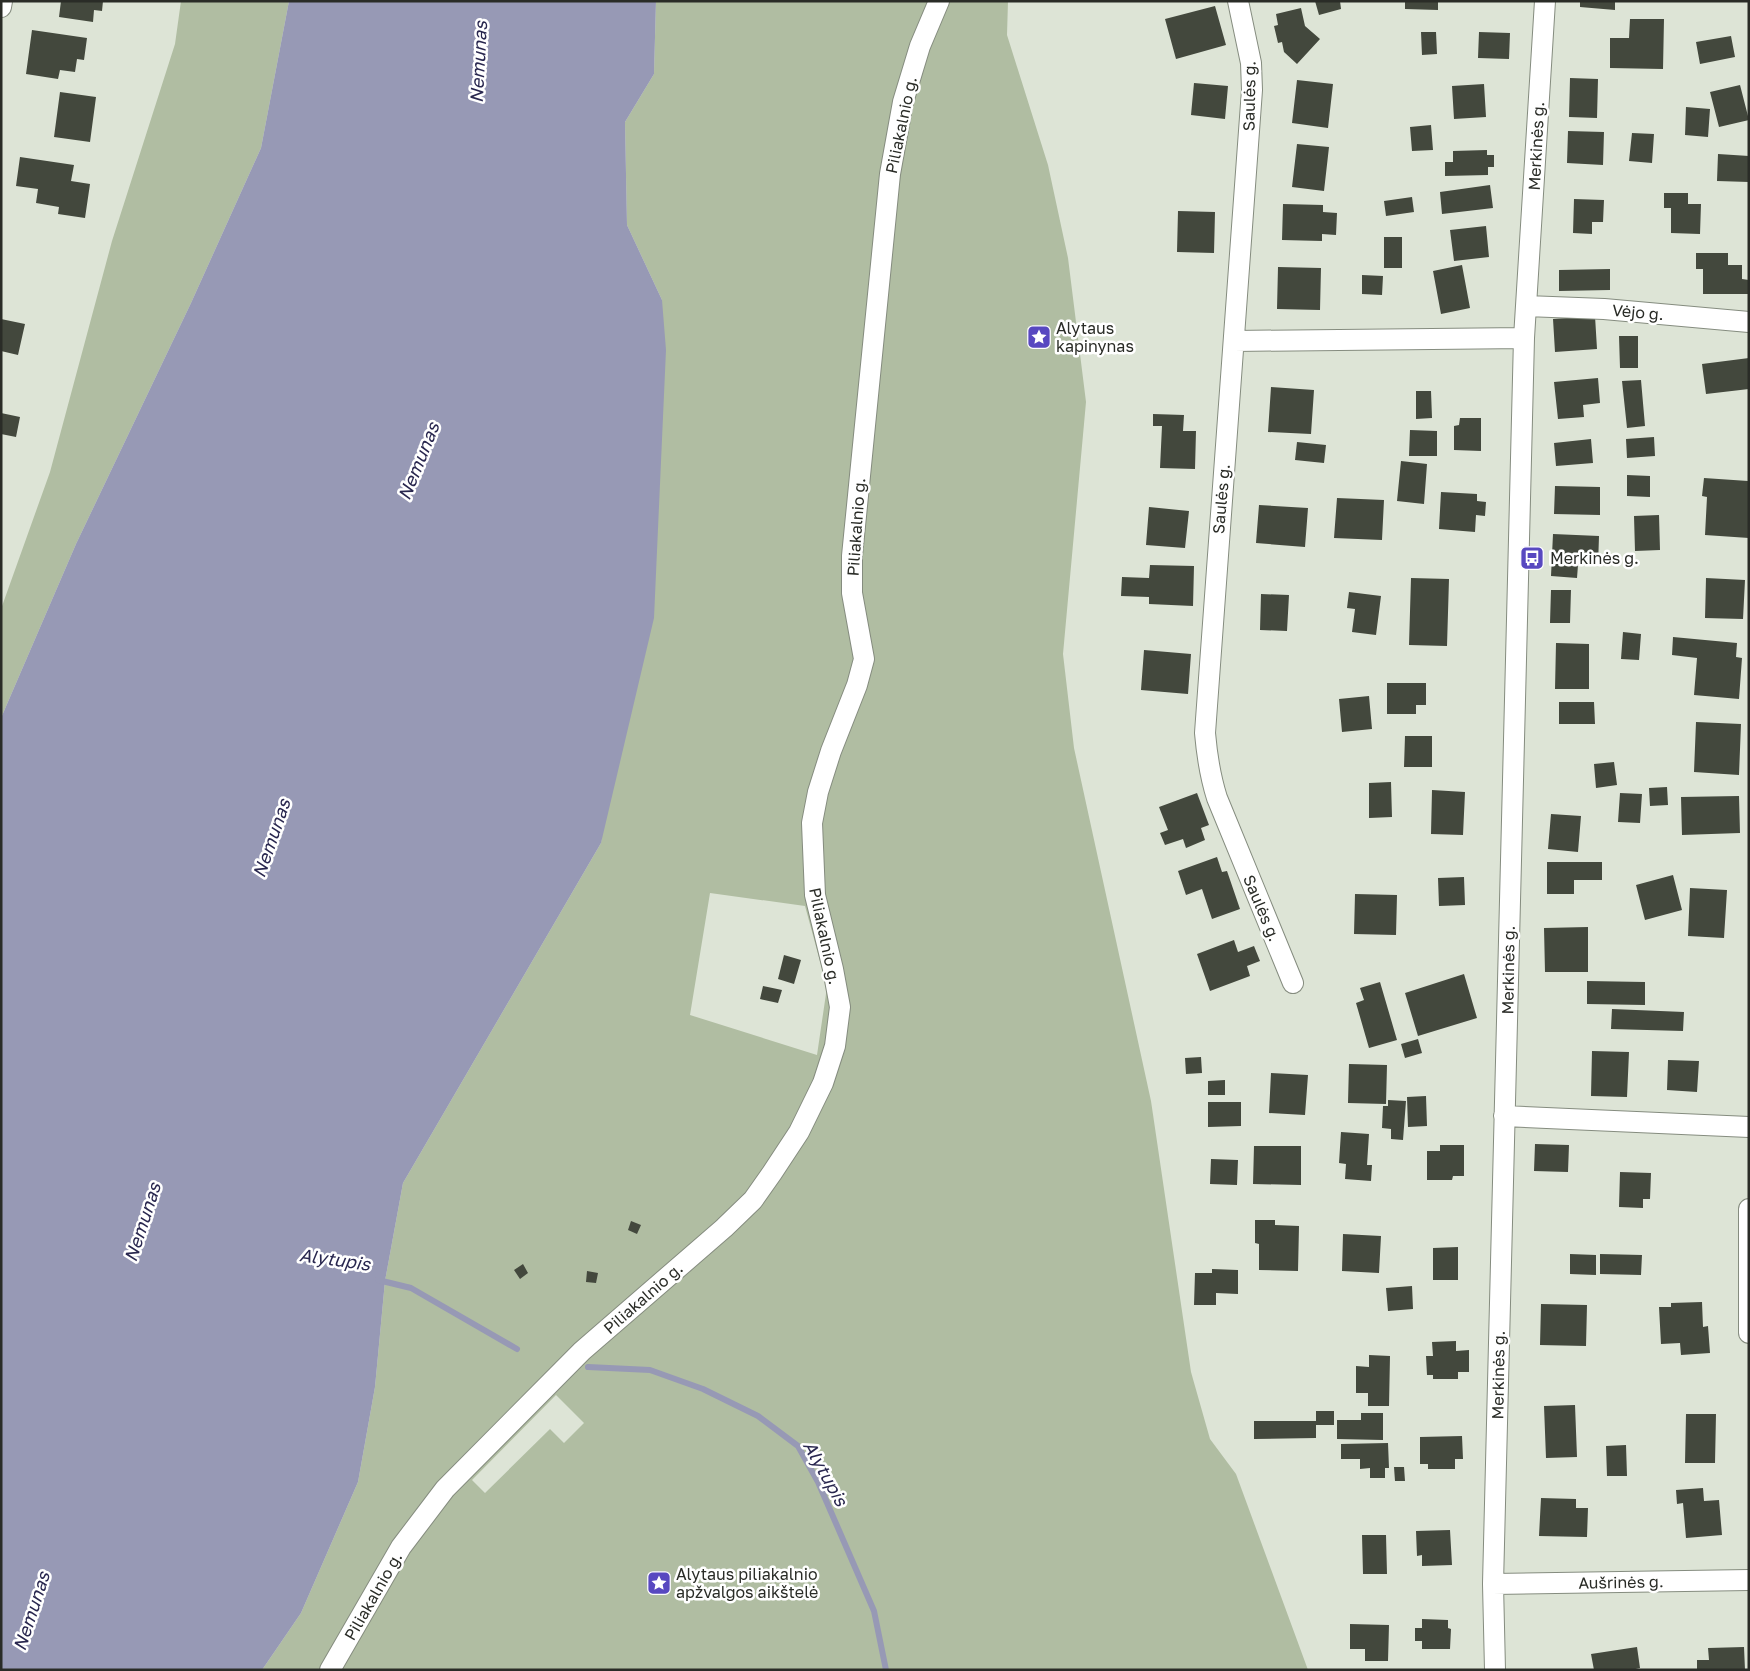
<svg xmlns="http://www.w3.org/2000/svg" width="1750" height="1671" font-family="'Golos Text',sans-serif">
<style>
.green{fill:#b0bda2;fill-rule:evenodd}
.water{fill:#9799b5}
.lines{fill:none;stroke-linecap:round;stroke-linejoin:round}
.stream{stroke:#9799b5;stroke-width:6}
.building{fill:#43483d}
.street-casing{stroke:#858c7f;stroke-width:22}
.street{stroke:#fff;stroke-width:20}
.labels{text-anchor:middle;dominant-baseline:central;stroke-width:5;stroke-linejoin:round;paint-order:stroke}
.street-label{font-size:16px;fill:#2a2c27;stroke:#fff}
.poi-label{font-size:16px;fill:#2a2c27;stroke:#fff;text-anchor:start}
.water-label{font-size:18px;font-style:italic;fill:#29274f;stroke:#fff}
</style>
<rect width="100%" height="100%" fill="#dde4d6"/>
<path class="green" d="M 181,1 L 289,1 L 261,148 L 191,303 L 76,544 L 1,718 L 1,609 L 50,472 L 112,241 L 175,44 Z
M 656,1 L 1008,1 L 1007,35 L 1048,165 L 1068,258 L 1086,402 L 1063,654 L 1074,748 L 1151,1101 L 1191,1372 L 1210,1439 L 1236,1474 L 1308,1670 L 262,1670 L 301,1613 L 358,1482 L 375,1387 L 385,1281 L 403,1183 L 601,843 L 662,300 L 627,225 L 625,122 L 654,74 ZM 710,893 L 805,906 L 827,987 L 817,1055 L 690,1015 ZM 556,1395 L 584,1423 L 564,1443 L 550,1429 L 485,1493 L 472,1480 Z"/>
<path class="water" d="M 289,1 L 656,1 L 654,74 L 625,122 L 627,225 L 662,300 L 666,350 L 654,618 L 601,843 L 403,1183 L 385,1281 L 375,1387 L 358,1482 L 301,1613 L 262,1670 L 1,1670 L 1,718 L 76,544 L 191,303 L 261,148 Z"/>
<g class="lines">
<path class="stream" d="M 378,1280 L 411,1288 L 517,1349
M 588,1367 L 650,1370 L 703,1389 L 758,1416 L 798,1446 L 818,1482 L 874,1611 L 886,1670"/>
</g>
<path class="building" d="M 61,1 L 103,1 L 102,11 L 94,10 L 93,22 L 59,17 Z
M 1315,1 L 1340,1 L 1341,9 L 1319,15 Z
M 1405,1 L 1438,1 L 1438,10 L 1405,9 Z
M 1580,1 L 1615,1 L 1615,10 L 1580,7 Z
M 1215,6 L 1226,45 L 1176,59 L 1165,19 Z
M 1301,8 L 1305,26 L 1320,39 L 1297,64 L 1284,52 L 1282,42 L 1278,43 L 1274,26 L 1278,25 L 1276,14 Z
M 1630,19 L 1664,19 L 1663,69 L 1610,68 L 1610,38 L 1629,38 Z
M 32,30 L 87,38 L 84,60 L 77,59 L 75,72 L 60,70 L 58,79 L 26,74 Z
M 1421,32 L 1436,32 L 1437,54 L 1422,55 Z
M 1479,32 L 1510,33 L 1509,59 L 1478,58 Z
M 1731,36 L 1735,57 L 1700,64 L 1696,42 Z
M 1570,78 L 1598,79 L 1597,118 L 1569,117 Z
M 1297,80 L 1333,84 L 1328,128 L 1292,123 Z
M 1194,83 L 1228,86 L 1225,119 L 1191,115 Z
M 1484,84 L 1486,117 L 1454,119 L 1452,86 Z
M 1740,85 L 1749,120 L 1719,127 L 1710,92 Z
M 60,92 L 96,97 L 90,142 L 54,137 Z
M 1686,107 L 1710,109 L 1708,137 L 1685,135 Z
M 1431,125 L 1433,150 L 1412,151 L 1410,127 Z
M 1568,131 L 1604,132 L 1603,165 L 1567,163 Z
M 1632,133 L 1654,134 L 1652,163 L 1629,161 Z
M 1297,144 L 1329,147 L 1324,191 L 1292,187 Z
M 1487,150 L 1487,155 L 1494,155 L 1494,167 L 1488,167 L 1488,175 L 1445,176 L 1445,162 L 1453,162 L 1453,151 Z
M 1718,154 L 1749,156 L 1749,182 L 1717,181 Z
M 20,157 L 74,165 L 71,181 L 90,184 L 85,218 L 58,214 L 59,207 L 36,203 L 38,189 L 16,186 Z
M 1490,185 L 1493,208 L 1442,214 L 1440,192 Z
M 1664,193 L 1688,193 L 1688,204 L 1701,204 L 1700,234 L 1671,233 L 1671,208 L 1664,208 Z
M 1412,197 L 1414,212 L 1386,216 L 1384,201 Z
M 1574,199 L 1604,200 L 1603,222 L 1592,222 L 1592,234 L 1573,233 Z
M 1283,204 L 1323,205 L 1323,212 L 1337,213 L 1336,235 L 1322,234 L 1322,241 L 1282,240 Z
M 1178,211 L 1215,212 L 1214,253 L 1177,252 Z
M 1486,226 L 1489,257 L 1454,261 L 1450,230 Z
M 1384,237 L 1402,237 L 1402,268 L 1384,268 Z
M 1696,253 L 1728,253 L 1728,265 L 1742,265 L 1742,279 L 1749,280 L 1749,294 L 1703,294 L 1703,269 L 1696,269 Z
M 1462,265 L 1470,308 L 1441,314 L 1433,271 Z
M 1278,267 L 1321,268 L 1320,310 L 1277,309 Z
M 1610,269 L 1610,290 L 1559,291 L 1559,270 Z
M 1362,275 L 1383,276 L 1382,295 L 1362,294 Z
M 1595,316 L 1597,349 L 1555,352 L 1553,319 Z
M 1,319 L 25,324 L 18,355 L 1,351 Z
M 1619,336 L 1638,336 L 1638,368 L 1620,368 Z
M 1749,358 L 1749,389 L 1706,394 L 1702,364 Z
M 1598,378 L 1600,403 L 1583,405 L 1584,417 L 1558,419 L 1554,382 Z
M 1641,380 L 1645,426 L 1627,428 L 1622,381 Z
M 1271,387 L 1314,390 L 1311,434 L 1268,432 Z
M 1416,391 L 1431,391 L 1432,418 L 1416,419 Z
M 1,413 L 20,417 L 16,437 L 1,434 Z
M 1153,414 L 1184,415 L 1183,431 L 1196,431 L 1195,469 L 1160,468 L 1162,426 L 1153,426 Z
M 1460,418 L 1481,418 L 1481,451 L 1454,450 L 1454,426 L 1459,425 Z
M 1410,430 L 1437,431 L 1437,456 L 1409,456 Z
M 1654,437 L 1655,456 L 1627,458 L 1626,439 Z
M 1591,439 L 1593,463 L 1556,466 L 1554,443 Z
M 1297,442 L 1326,445 L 1324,463 L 1295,460 Z
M 1401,461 L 1427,464 L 1424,504 L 1397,501 Z
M 1627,475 L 1650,476 L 1650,497 L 1627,496 Z
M 1704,478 L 1748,481 L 1749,538 L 1705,535 L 1707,497 L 1702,496 Z
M 1555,486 L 1600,487 L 1600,515 L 1554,514 Z
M 1441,492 L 1477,494 L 1477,501 L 1486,502 L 1485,516 L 1476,515 L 1475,532 L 1439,529 Z
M 1337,498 L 1384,500 L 1382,540 L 1334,538 Z
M 1259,505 L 1308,508 L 1305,547 L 1256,543 Z
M 1149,507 L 1189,511 L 1185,548 L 1146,545 Z
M 1659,515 L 1660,550 L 1635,551 L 1634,516 Z
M 1553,534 L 1599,536 L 1598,566 L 1578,565 L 1577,578 L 1551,576 Z
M 1150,565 L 1194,566 L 1193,606 L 1149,604 L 1149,597 L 1121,596 L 1122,577 L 1149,578 Z
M 1411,578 L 1449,579 L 1447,646 L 1409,645 Z
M 1706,578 L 1745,580 L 1743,619 L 1705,618 Z
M 1551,590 L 1571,590 L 1570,623 L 1550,623 Z
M 1349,592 L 1381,596 L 1376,635 L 1352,632 L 1355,609 L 1347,608 Z
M 1261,594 L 1289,595 L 1287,631 L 1260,630 Z
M 1623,632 L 1641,634 L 1639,660 L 1621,659 Z
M 1673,637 L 1737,643 L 1736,657 L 1742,658 L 1739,699 L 1694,695 L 1697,658 L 1672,655 Z
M 1556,643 L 1589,644 L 1589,689 L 1555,689 Z
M 1144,650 L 1191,654 L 1188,694 L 1141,690 Z
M 1387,683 L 1426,683 L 1426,705 L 1416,705 L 1416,714 L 1387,714 Z
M 1369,696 L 1372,729 L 1342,732 L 1339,699 Z
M 1559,702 L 1594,702 L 1595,724 L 1559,724 Z
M 1696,722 L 1741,724 L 1739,775 L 1694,772 Z
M 1405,736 L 1432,736 L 1432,767 L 1404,767 Z
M 1614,762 L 1617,785 L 1596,788 L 1594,764 Z
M 1391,782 L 1392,817 L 1369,818 L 1369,783 Z
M 1667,787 L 1668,805 L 1650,806 L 1649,788 Z
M 1432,790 L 1465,792 L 1463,835 L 1431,834 Z
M 1197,793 L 1209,825 L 1201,828 L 1205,840 L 1186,848 L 1183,839 L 1165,845 L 1160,833 L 1168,830 L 1159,807 Z
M 1620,793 L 1642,794 L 1640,823 L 1618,822 Z
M 1739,796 L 1740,833 L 1682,835 L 1681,797 Z
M 1551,814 L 1581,816 L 1578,852 L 1548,849 Z
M 1217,857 L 1222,872 L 1227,871 L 1240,909 L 1212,919 L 1202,889 L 1186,895 L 1178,871 Z
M 1547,862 L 1602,862 L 1602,880 L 1574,880 L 1574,894 L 1547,894 Z
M 1673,875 L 1682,910 L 1645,920 L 1636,885 Z
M 1464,877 L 1465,905 L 1439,906 L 1438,878 Z
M 1690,888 L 1727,890 L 1724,938 L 1688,936 Z
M 1355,894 L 1397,895 L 1396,935 L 1354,934 Z
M 1588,927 L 1588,972 L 1545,972 L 1544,928 Z
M 1234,940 L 1238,952 L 1254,946 L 1260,961 L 1247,966 L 1250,976 L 1210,991 L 1197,954 Z
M 784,955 L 801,960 L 794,984 L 778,979 Z
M 1464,974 L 1477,1018 L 1418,1036 L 1405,993 Z
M 1587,981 L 1645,982 L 1645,1005 L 1587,1004 Z
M 1380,982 L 1397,1040 L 1369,1048 L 1356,1003 L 1364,1000 L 1360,988 Z
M 763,986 L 782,990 L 778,1003 L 760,999 Z
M 1612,1009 L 1684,1012 L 1683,1031 L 1611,1029 Z
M 1418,1039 L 1422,1053 L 1405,1058 L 1401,1044 Z
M 1592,1051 L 1629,1052 L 1627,1097 L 1591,1096 Z
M 1201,1057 L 1202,1073 L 1186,1074 L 1185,1058 Z
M 1668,1060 L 1699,1061 L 1697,1092 L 1667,1090 Z
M 1349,1064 L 1387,1065 L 1386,1104 L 1348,1103 Z
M 1271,1073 L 1308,1075 L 1305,1115 L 1269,1113 Z
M 1225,1080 L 1225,1095 L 1208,1095 L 1208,1081 Z
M 1426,1096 L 1427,1126 L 1408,1127 L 1407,1097 Z
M 1388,1100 L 1406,1101 L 1403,1140 L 1391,1139 L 1391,1129 L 1382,1128 L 1383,1106 L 1388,1106 Z
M 1208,1102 L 1241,1102 L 1241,1126 L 1208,1127 Z
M 1341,1132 L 1369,1134 L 1367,1165 L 1372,1165 L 1371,1181 L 1345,1179 L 1346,1164 L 1339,1163 Z
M 1535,1144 L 1569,1145 L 1568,1172 L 1534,1171 Z
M 1440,1145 L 1464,1145 L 1464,1176 L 1453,1176 L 1452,1180 L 1427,1180 L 1427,1151 L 1440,1151 Z
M 1254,1146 L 1301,1146 L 1301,1185 L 1253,1184 Z
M 1211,1159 L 1238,1160 L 1237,1185 L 1210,1184 Z
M 1620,1172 L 1651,1173 L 1650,1199 L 1643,1199 L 1643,1208 L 1619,1207 Z
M 1255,1220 L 1275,1220 L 1275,1225 L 1299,1226 L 1298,1271 L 1259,1270 L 1259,1244 L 1255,1243 Z
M 631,1221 L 641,1225 L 637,1234 L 628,1230 Z
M 1343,1234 L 1381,1236 L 1379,1273 L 1342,1271 Z
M 1458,1247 L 1458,1280 L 1433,1280 L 1433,1248 Z
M 1570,1254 L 1596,1255 L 1596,1275 L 1570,1274 Z
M 1600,1254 L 1642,1255 L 1641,1275 L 1600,1274 Z
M 523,1264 L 528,1273 L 520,1279 L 514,1270 Z
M 1212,1269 L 1238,1270 L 1238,1294 L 1216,1293 L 1216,1305 L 1194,1305 L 1195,1273 L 1212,1273 Z
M 587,1271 L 598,1273 L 596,1283 L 586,1282 Z
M 1412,1286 L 1413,1309 L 1388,1311 L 1386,1288 Z
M 1702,1302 L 1703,1327 L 1708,1326 L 1710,1353 L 1681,1355 L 1680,1343 L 1661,1344 L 1659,1307 L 1671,1307 L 1671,1303 Z
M 1541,1304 L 1587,1305 L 1586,1346 L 1540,1345 Z
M 1456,1341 L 1456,1351 L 1469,1350 L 1469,1372 L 1458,1372 L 1458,1379 L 1433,1379 L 1433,1375 L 1427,1375 L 1426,1356 L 1433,1356 L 1432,1342 Z
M 1369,1355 L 1390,1356 L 1389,1406 L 1368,1406 L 1368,1393 L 1356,1393 L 1356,1366 L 1369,1367 Z
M 1575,1405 L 1577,1457 L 1546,1458 L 1544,1406 Z
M 1316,1411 L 1334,1411 L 1334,1425 L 1316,1425 L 1316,1438 L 1254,1439 L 1254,1421 L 1316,1421 Z
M 1361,1413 L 1383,1413 L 1383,1440 L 1337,1439 L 1337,1420 L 1361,1420 Z
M 1686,1414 L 1716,1414 L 1715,1463 L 1685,1463 Z
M 1462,1436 L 1463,1459 L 1455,1459 L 1455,1469 L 1428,1469 L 1428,1464 L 1420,1464 L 1420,1437 Z
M 1388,1443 L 1389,1468 L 1385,1468 L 1385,1478 L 1370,1478 L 1370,1468 L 1360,1469 L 1360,1459 L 1341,1459 L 1341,1444 Z
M 1626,1445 L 1627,1476 L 1607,1476 L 1606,1446 Z
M 1394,1467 L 1404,1467 L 1405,1481 L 1395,1481 Z
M 1703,1488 L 1704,1501 L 1719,1500 L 1722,1535 L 1686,1538 L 1683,1503 L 1677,1504 L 1676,1490 Z
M 1541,1498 L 1576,1499 L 1576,1508 L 1588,1508 L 1587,1537 L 1539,1536 Z
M 1450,1530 L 1452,1565 L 1422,1566 L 1422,1555 L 1417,1556 L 1416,1531 Z
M 1362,1535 L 1386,1535 L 1387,1574 L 1363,1574 Z
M 1422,1619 L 1448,1620 L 1448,1628 L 1451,1629 L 1450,1649 L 1422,1649 L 1422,1641 L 1415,1641 L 1415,1628 L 1422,1628 Z
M 1350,1624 L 1389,1625 L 1388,1661 L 1365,1661 L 1365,1649 L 1350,1649 Z
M 1637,1647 L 1640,1668 L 1631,1670 L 1594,1670 L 1591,1654 Z
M 1744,1647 L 1745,1670 L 1697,1670 L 1697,1660 L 1709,1660 L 1708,1648 Z"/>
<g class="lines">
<g class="street-casing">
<path id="street" d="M 1238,1 L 1251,63 L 1252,90 C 1237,304 1219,518 1205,733 C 1207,756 1210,776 1217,798 L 1293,983
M 1,7 L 2,1
M 1526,306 L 1604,309 L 1749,322
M 1234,341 L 1524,338
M 1504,1116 L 1749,1127
M 1749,1209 L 1749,1333
M 1493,1584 L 1749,1580
M 330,1670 L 401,1547 L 445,1489 L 582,1351 L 724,1228 L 753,1200 L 772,1173 L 799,1132 L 823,1083 L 835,1046 L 840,1007 L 833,969 L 815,895 L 812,823 L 818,792 L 831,751 L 857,685 L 864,659 L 852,593 L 852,556 L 890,174 L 903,102 L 920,46 L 939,1
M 1495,1670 L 1493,1584 L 1524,338 L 1545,1"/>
</g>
<use href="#street" class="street"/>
</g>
<defs>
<g id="sight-square" transform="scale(1.25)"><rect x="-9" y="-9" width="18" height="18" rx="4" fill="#5848c0" stroke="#fff"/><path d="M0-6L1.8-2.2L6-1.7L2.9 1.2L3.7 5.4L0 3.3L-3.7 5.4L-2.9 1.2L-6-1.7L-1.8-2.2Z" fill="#fff"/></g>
<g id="bus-square" transform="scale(1.25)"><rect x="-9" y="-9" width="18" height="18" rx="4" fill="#5848c0" stroke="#fff"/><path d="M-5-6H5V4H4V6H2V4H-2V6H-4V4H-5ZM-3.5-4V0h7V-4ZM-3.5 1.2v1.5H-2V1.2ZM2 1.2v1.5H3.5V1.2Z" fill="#fff"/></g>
</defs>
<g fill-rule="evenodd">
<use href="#sight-square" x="1039" y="337"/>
<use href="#bus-square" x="1532" y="558"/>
<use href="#sight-square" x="659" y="1583"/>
</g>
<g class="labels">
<g class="street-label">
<text transform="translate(1249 96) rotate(-89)">Saulės g.</text>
<text transform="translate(901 125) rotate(-78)">Piliakalnio g.</text>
<text transform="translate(1536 146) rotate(-87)">Merkinės g.</text>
<text transform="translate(1638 312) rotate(5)">Vėjo g.</text>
<text transform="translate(1221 499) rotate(-85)">Saulės g.</text>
<text transform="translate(856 527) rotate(-86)">Piliakalnio g.</text>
<text transform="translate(1262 908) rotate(67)">Saulės g.</text>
<text transform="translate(825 936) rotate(78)">Piliakalnio g.</text>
<text transform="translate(1508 970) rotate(-89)">Merkinės g.</text>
<text transform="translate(643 1298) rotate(-41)">Piliakalnio g.</text>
<text transform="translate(1498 1375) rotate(-89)">Merkinės g.</text>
<text transform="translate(1621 1582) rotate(-1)">Aušrinės g.</text>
<text transform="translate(373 1596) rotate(-60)">Piliakalnio g.</text>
</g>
<g class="poi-label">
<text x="1056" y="328">Alytaus<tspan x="1056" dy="18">kapinynas</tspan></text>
<text x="1550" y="558">Merkinės g.</text>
<text x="676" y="1574">Alytaus piliakalnio<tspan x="676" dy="18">apžvalgos aikštelė</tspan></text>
</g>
<g class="water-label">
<text transform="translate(478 62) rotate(-87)">Nemunas</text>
<text transform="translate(418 461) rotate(-68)">Nemunas</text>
<text transform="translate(271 838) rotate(-71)">Nemunas</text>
<text transform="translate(142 1222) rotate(-72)">Nemunas</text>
<text transform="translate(335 1259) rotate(8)">Alytupis</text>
<text transform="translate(826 1473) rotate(61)">Alytupis</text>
<text transform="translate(31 1611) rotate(-72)">Nemunas</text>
</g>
</g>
<rect width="1750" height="1671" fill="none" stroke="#2a2c27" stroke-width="5"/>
</svg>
